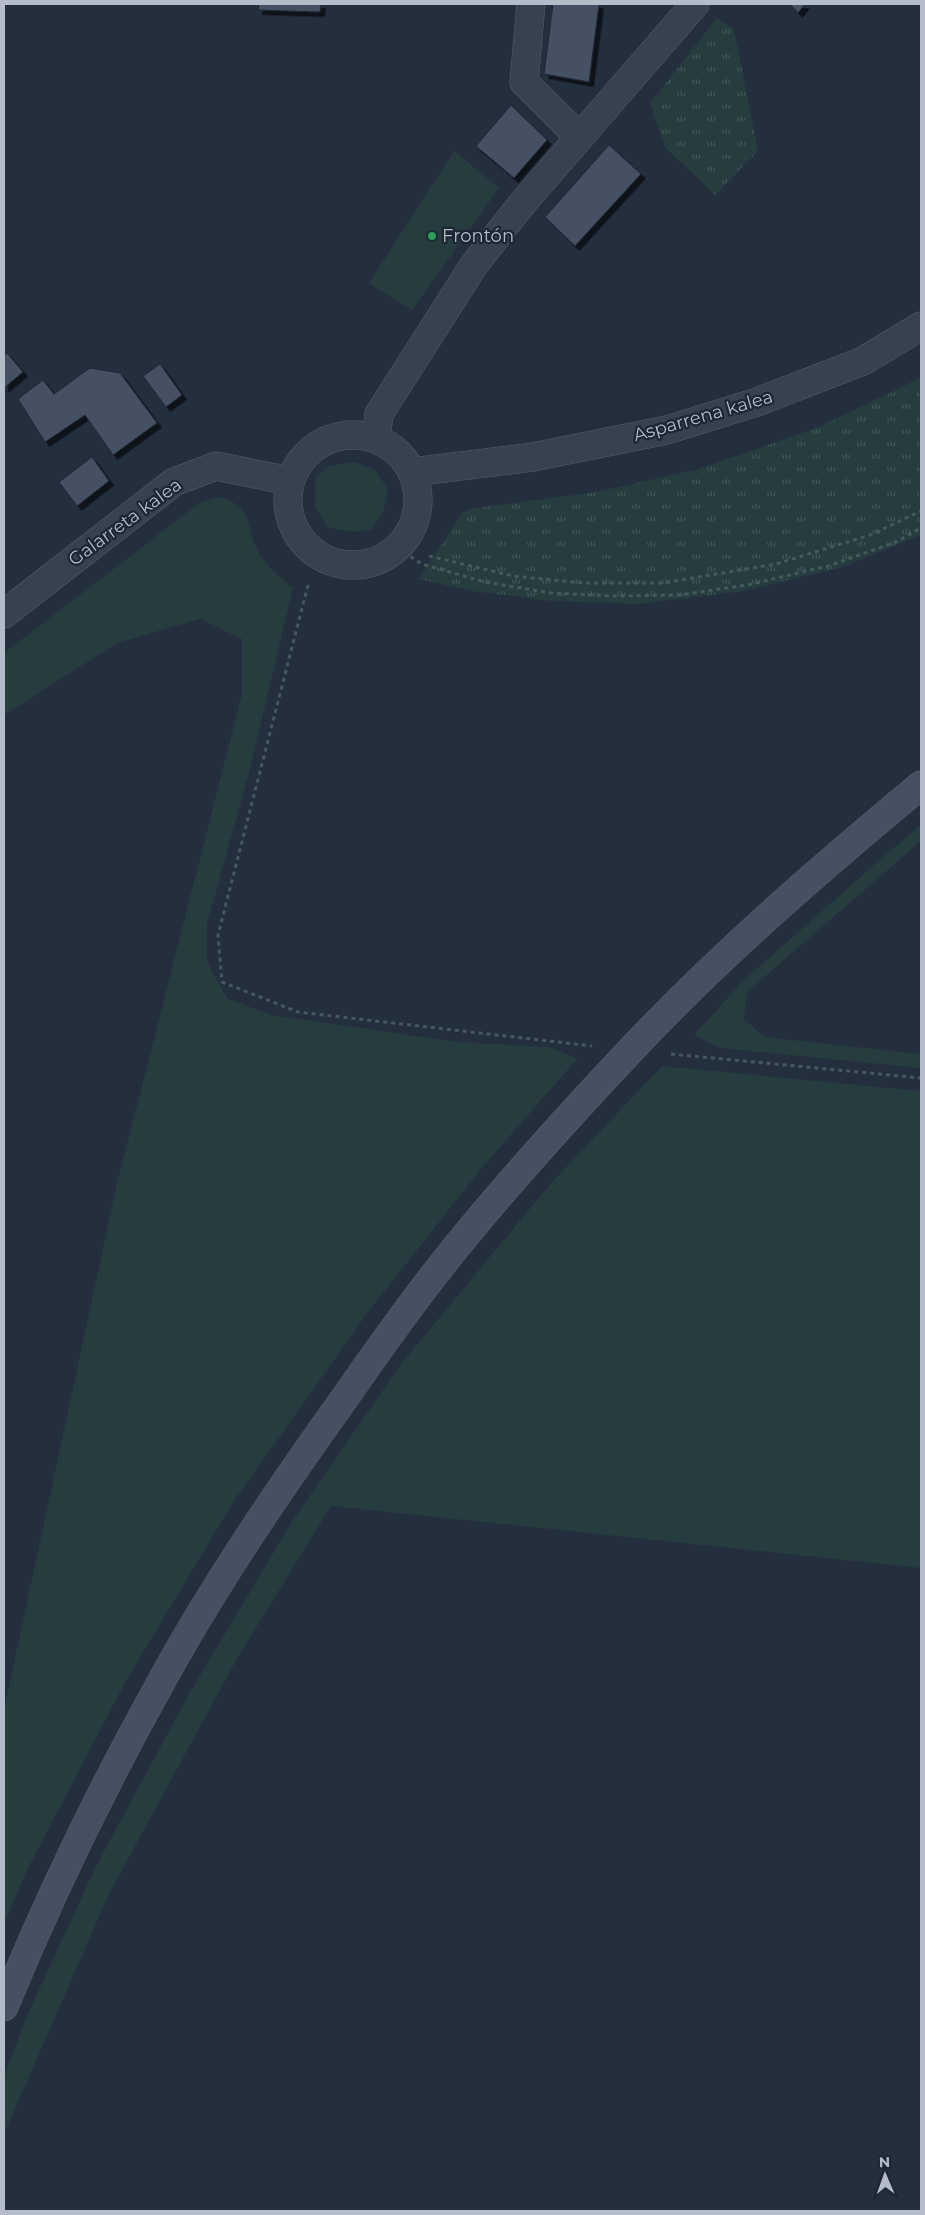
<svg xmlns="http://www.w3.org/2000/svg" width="925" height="2215" font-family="Montserrat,sans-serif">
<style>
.grass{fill:#263c3f}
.park{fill:url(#park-tufts)}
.building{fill:#455162;stroke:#1f2835;filter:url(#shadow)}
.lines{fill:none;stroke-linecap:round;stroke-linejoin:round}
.street-casing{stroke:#565f6c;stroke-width:29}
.secondary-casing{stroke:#565f6c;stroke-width:29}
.path{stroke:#44595c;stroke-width:3;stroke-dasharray:4 4;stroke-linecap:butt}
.street{stroke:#38414e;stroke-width:28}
.secondary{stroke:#465061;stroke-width:28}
.leisure-dot{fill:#2e9e5b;stroke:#1d2633;stroke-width:2}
.labels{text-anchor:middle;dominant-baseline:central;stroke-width:4.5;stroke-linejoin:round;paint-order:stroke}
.poi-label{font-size:18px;fill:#b4bcc9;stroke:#1d2633;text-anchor:start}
.street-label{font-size:18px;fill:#b4bcc9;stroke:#1d2633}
</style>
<defs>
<pattern id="park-tufts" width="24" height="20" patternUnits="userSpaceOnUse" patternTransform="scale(1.25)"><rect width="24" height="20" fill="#263c3f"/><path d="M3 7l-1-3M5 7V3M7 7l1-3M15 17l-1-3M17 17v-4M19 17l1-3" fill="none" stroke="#435659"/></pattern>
<filter id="shadow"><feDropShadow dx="4.5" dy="4.5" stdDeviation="0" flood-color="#0009"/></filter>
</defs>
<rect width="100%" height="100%" fill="#242f3e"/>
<path class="grass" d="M 454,151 L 499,188 L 412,310 L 369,283 Z
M 355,462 L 375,470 L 388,489 L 384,509 L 372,529 L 353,532 L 329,528 L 315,508 L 315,478 L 329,466 Z
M 220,497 C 254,508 244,520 256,547 C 263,563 279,577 293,588 L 249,773 L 207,924 L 207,962 L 227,998 L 271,1015 L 458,1042 L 549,1047 L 578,1058 L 481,1169 L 368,1312 L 232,1504 L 126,1681 L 26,1872 L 4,1925 L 4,1709 L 116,1188 L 242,694 L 242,639 L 200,619 L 117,643 L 4,715 L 4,653 L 201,502 Z
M 921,825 L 921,841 L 747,992 L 744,1019 L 765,1037 L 921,1054 L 921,1068 L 720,1048 L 694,1035 L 743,981 L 884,856 Z
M 662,1066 L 921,1091 L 921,1568 L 331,1506 L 238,1657 L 109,1894 L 4,2134 L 4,2077 L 26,2018 L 96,1866 L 189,1694 L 293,1520 L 401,1364 L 552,1182 Z"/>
<path class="park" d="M 717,18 L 734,29 L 758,151 L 715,195 L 665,147 L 650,103 Z
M 921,378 L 921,535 L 845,566 L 744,591 L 639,604 L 551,601 L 472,591 L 419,579 L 463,512 L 475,508 L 597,492 L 699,469 L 814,429 Z"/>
<path class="building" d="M 259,4 L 321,4 L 320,12 L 258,10 Z
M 553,4 L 599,4 L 589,82 L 544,74 Z
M 790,4 L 805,4 L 798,13 Z
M 511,105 L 547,140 L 514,178 L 476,146 Z
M 609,145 L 641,174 L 575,246 L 545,217 Z
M 7,353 L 23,372 L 4,388 L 4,355 Z
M 160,364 L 182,395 L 166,407 L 143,376 Z
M 90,368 L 120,373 L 157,423 L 113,455 L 85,415 L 45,442 L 18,399 L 43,380 L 54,394 Z
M 92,457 L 109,481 L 77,506 L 59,482 Z"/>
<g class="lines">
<g class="street-casing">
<path id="street" d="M 531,4 L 524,82 L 568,126 L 581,135
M288 500a65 65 0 1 1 130 0a65 65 0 1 1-130 0Z
M 376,439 L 379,414 L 474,265 L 521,205 L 695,4
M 412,472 L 533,457 L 667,430 L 757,402 L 863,361 L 921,326
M 4,614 L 174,482 L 216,466 L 290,481"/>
</g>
<g class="secondary-casing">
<path id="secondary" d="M 4,2007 C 48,1900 99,1794 155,1693 C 210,1591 276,1494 344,1399 C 376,1353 409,1306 445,1261 C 502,1189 566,1119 629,1052 C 719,956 820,869 921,785"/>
</g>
<path class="path" d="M 397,548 L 422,564 L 485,582 L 551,593 L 616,596 L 680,595 L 747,585 L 828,566 L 896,542 L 921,528
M 429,556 L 513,576 L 583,583 L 663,583 L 776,564 L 870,535 L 921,511
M 308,585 L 218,935 L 222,982 L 298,1012 L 592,1046
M 671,1054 L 921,1078"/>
<use href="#street" class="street"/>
<use href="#secondary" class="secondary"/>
</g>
<circle class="leisure-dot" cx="432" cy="236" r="5"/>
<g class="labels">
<g class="poi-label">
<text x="442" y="236">Frontón</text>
</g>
<g class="street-label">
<text transform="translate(703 416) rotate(-16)">Asparrena kalea</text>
<text transform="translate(125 522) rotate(-36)">Galarreta kalea</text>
</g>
</g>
<rect width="925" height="2215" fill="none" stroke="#b4bcc9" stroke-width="10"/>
<g transform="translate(885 2175) rotate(358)" stroke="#1d2633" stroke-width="4" paint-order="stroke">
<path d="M0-4L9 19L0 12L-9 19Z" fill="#b4bcc9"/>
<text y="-8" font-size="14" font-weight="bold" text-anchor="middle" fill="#b4bcc9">N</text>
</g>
</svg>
